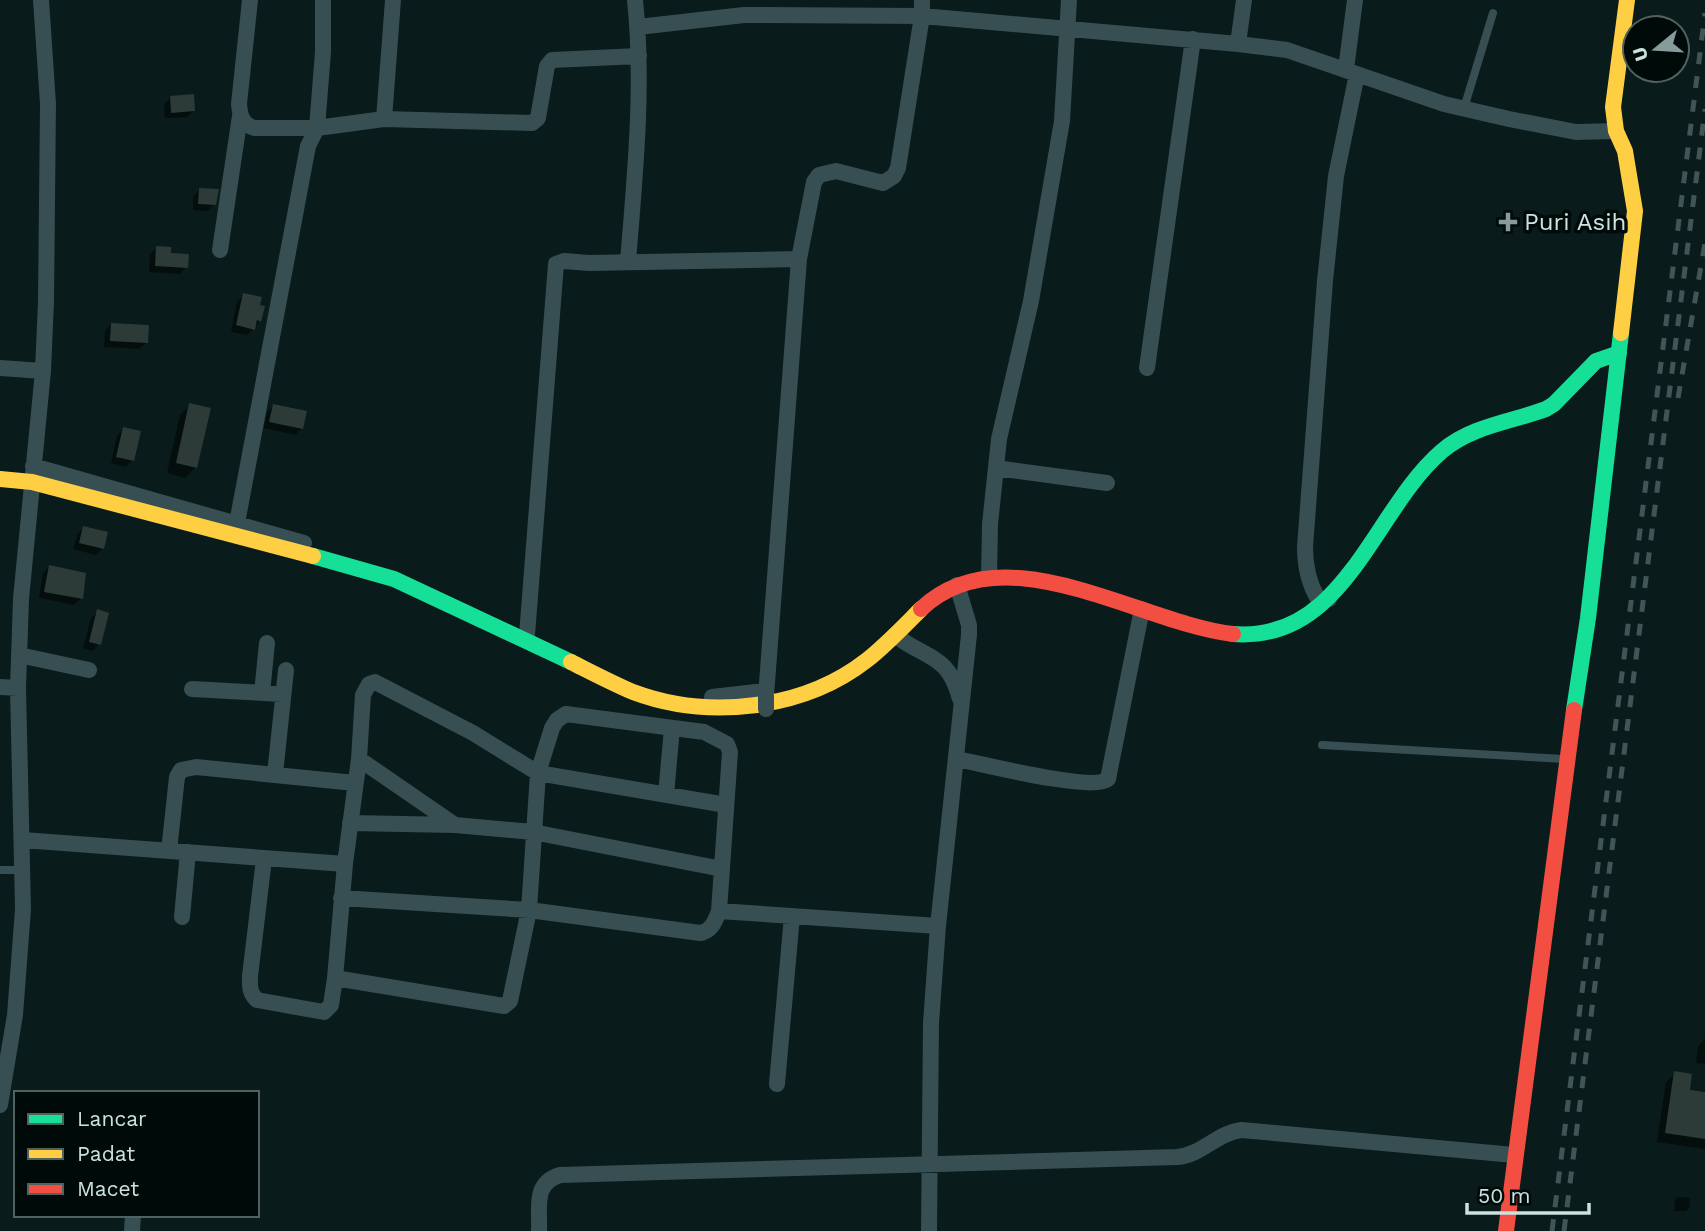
<svg xmlns="http://www.w3.org/2000/svg" width="1705" height="1231" font-family="'Work Sans',sans-serif">
<style>
.shadow{fill:#0007}
.building{fill:#2c3b37}
.lines{fill:none;stroke-linecap:round;stroke-linejoin:round}
.lane{stroke:#374e52;stroke-width:8}
.street{stroke:#374e52;stroke-width:16}
.fast{stroke:#16e098;stroke-width:16}
.slow{stroke:#ffcf43;stroke-width:16}
.jam{stroke:#f24e42;stroke-width:16}
.rail{stroke:#425556;stroke-width:5;stroke-dasharray:12 12;stroke-linecap:butt}
.street-bridge{stroke:#374e52;stroke-width:16}
.poi-dot{fill:#879c9a;stroke:#000b09;stroke-width:2.5}
.labels{text-anchor:middle;dominant-baseline:central;stroke-width:7;stroke-linejoin:round;paint-order:stroke}
.poi-label{font-size:24px;fill:#cbe2df;stroke:#000b09;text-anchor:start}
</style>
<rect width="100%" height="100%" fill="#091b1a"/>
<path class="shadow" d="M170,98L194,111L187,117L165,118L164,104Z
M199,190L214,204L208,211L193,210V197Z
M156,248L169,255L186,267L180,274L149,272L150,254Z
M244,295L258,306L260,321L247,335L231,332L237,302Z
M111,324L146,343L139,349L104,347L105,331Z
M190,405L196,467L185,478L167,473L180,415Z
M273,406L302,428L295,435L264,428L267,412Z
M123,429L133,460L126,467L111,463L117,436Z
M83,528L103,548L96,555L73,549L77,535Z
M49,567L81,598L74,605L39,598L43,573Z
M98,611L99,644L93,651L83,648L91,618Z
M1705,1039V1064L1696,1063L1698,1046Z
M1675,1073L1688,1091L1705,1094V1149L1657,1142L1666,1082Z
M1677,1197L1690,1198L1689,1208L1686,1211H1674L1675,1200Z"/>
<path class="building" d="M194,94L195,111L171,113L170,96Z
M199,188L219,189L216,205L198,204Z
M156,246L171,247V253L189,254L188,268L155,266Z
M243,293L262,297L260,305L265,306L261,322L257,320L255,330L236,325Z
M111,323L149,325L148,343L110,341Z
M189,403L211,408L197,468L176,463Z
M273,404L307,411L303,429L269,422Z
M123,427L141,431L134,461L116,457Z
M83,526L108,532L104,549L79,543Z
M49,565L86,573L83,599L44,592Z
M97,609L109,613L101,645L89,642Z
M1674,1071L1692,1074L1690,1090L1705,1092V1139L1665,1133Z"/>
<g class="lines">
<path class="lane" d="M1464,108L1493,13
M1322,745L1564,759
M0,870H24"/>
<path class="street" d="M250,0L239,104C240,116 242,124 254,128H317L323,52V0
M638,27L744,15L922,16L1238,44L1287,50L1444,104L1509,119L1576,132L1616,131
M1238,44L1244,0
M1346,69L1355,0
M384,119L393,0
M220,250L240,116
M628,261C635,175 644,86 635,0
M0,368L43,371
M1147,368L1193,39
M33,466L304,543
M996,468L1107,483
M237,523L308,146L317,128L384,119L532,123L538,118L547,66L552,60L639,56
M989,578L990,524L999,439L1031,301L1062,121L1069,0
M1329,599H1318C1308,582 1305,566 1305,547L1325,281L1336,176L1357,74
M527,635L556,264L564,261L589,263L799,259
M896,636C928,660 948,654 960,699
M19,655L89,670
M0,687L18,688
M192,689L283,694
M262,693L267,643
M766,696L799,259L814,182L819,175L836,171L883,183L894,176L898,168L922,16V0
M712,697L765,691
M566,714L704,732L727,744L730,752L719,911C715,921 712,931 700,933L529,910L538,773L552,728L557,720Z
M359,759L455,825
M957,759C982,764 1093,792 1108,779L1142,609
M275,774L286,670
M666,795L672,728
M350,823L455,825L533,832L722,869
M23,840L345,864
M169,851L177,777L181,770L196,767L355,783
M264,859L250,976C250,986 249,993 257,1000L324,1012L331,1005L335,978L345,864L359,759L363,695L369,684L375,682L473,733L538,773L726,805
M719,911L938,926
M182,917L188,852
M335,978L504,1006L510,1001L529,910L341,898
M777,1084L792,916
M0,1105L15,1015L23,909L18,688L21,599L43,371L46,301L48,104L41,0
M132,1231L133,1215
M539,1231C540,1207 533,1183 560,1175L1177,1157C1202,1155 1217,1133 1241,1130L1514,1155
M929,1231L931,1023L938,926L969,635V625L957,585"/>
<path class="fast" d="M313,556L394,579L571,662
M1233,634C1345,643 1373,510 1442,451C1471,426 1511,422 1546,409L1554,404L1596,361L1619,353
M1574,710L1588,618L1621,333"/>
<path class="slow" d="M1621,333L1635,211L1625,151L1616,131L1613,107L1627,0
M0,479L32,482L313,556
M571,662C591,672 612,683 633,692C708,720 803,710 867,660C886,645 903,627 921,609"/>
<path class="jam" d="M921,609C1004,530 1139,623 1233,634
M1506,1231L1574,710"/>
<path class="rail" d="M1678,398L1705,243
M1552,1231L1705,13
M1564,1231L1705,109"/>
<path class="street-bridge" d="M766,696V709"/>
</g>
<path class="poi-dot" d="M1504.5 211.5h7v7h7v7h-7v7h-7v-7h-7v-7h7z"/>
<g class="labels">
<g class="poi-label">
<text x="1524" y="222">Puri Asih</text>
</g>
</g>
<rect x="14" y="1091" width="245" height="126" fill="#000b09" stroke="#51615f" stroke-width="2"/>
<rect x="28" y="1114" width="35" height="10" fill="#16e098" stroke="#51615f" stroke-width="2"/>
<text x="77" y="1126" font-size="21" fill="#cbe2df">Lancar</text>
<rect x="28" y="1149" width="35" height="10" fill="#ffcf43" stroke="#51615f" stroke-width="2"/>
<text x="77" y="1161" font-size="21" fill="#cbe2df">Padat</text>
<rect x="28" y="1184" width="35" height="10" fill="#f24e42" stroke="#51615f" stroke-width="2"/>
<text x="77" y="1196" font-size="21" fill="#cbe2df">Macet</text>
<g transform="translate(1656 49) rotate(252)"><circle r="33" fill="#000b09" stroke="#51615f" stroke-width="2"/>
<path d="M0-5L12 26L0 18L-12 26Z" fill="#879c9a"/>
<text y="-10" font-size="19" font-weight="bold" text-anchor="middle" fill="#cbe2df">U</text>
</g>
<path d="M1467 1203v10h122v-10" fill="none" stroke="#cbe2df" stroke-width="3.5"/>
<text x="1478" y="1203" font-size="21" fill="#cbe2df" stroke="#000b09" stroke-width="5" paint-order="stroke">50 m</text>
</svg>
